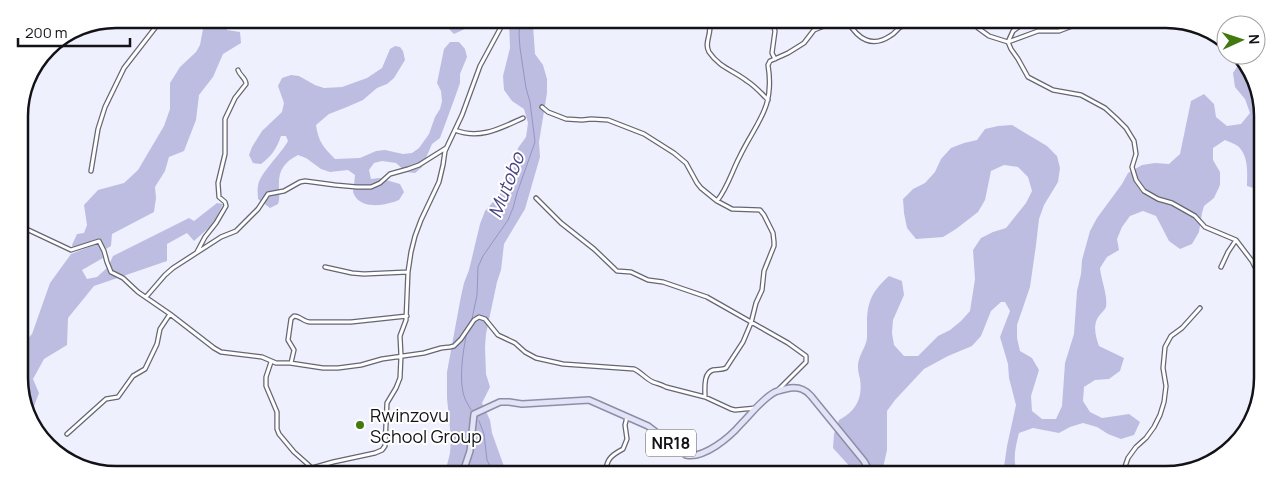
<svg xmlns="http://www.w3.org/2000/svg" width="1281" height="494" font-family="Manrope,sans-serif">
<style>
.green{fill:#bdbde2}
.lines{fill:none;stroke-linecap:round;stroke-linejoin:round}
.stream{stroke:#9594c4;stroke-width:1}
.minor-casing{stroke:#666672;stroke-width:5.5}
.primary-casing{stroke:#8d8ea5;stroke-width:8}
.minor{stroke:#fff;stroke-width:3}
.primary{stroke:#e2e3f7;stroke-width:5}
.poi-dot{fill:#417a11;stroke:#fff;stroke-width:2}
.labels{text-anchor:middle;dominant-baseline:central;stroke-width:4;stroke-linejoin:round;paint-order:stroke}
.shield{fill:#fff;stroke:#59595d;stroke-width:1}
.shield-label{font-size:16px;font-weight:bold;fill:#121217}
.poi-label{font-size:18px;fill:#121217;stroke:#fff;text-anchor:start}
.water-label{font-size:19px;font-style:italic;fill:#4a4582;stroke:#fff}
.rim{fill:none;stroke:#121217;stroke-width:2.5}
</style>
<rect width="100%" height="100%" fill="#eff0fe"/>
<path class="green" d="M200,19H226L227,30L240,32L241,43L223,54L213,77L199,95L196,120L184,151L169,157L165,171L155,187L156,198L154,212L112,234L111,246L106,249L100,238L73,248L72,245L77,234L84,233L87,225L84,205L98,190L124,183L138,170L164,126L170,109V83L180,67L196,52L200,45L203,29Z
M442,20H469L467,28L454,34L444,24Z
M509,21H534L533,25L535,54L543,65L547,79V93L539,142L540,157L525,209L504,244L501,270L497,282L486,334L485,347L486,374L490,387L482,403L490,420L492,433L506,472H447V465L450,453L451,439L447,398V372L461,296L464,283L469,270L480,224L485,211L500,194L507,183L513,170L518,148L526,137L528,123L524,109L512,101L504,90L503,76L510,48Z
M450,42H459L465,49L467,57L460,74V83L454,100L440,138L432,144L422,167L415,173L406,172L396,163L382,161L374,163L369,170L371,179L379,178L400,184L404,192L399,200C387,205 367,209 357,199C355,197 354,194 353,192L354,185L355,175L348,170L330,172L321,169L306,158L298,155C283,163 278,171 279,188C279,194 280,199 278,204L270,208L258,199C258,195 257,190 258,186C259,174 281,154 288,141L286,136H281C277,148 271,157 261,164L253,163L249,155L252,147L262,131L282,112L284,103L278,86L282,78L291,75L299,76L315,85L324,88L342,87L367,78L382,68L390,49L395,46L400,47L403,51L405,60L394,78L387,84L377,88L363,100L347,107L329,114L316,125C318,141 324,148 335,159L360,158L376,151L385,150L403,154L412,153L419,148L429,134L435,117L440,109L442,101L441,91L437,83L444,49Z
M1244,61L1261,102L1260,190L1247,186C1247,173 1249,158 1239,147C1236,144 1229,142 1225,140L1213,148V160L1220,172V185L1214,198L1204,206L1202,213L1199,232L1192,244L1180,249L1169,241L1156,216L1143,211L1130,216L1122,227L1117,239L1119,250L1107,257L1100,268C1101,280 1108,296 1106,307C1105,310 1101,313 1099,316C1092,325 1096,337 1099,346L1124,358L1120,371L1109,379L1095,380L1084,387L1083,401L1090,412L1102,418L1129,414L1140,422L1134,435L1121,439L1108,434L1097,427L1083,423L1070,427L1059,433L1033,428L1019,433C1016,445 1011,463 1019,474H1003L1007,446L1016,405L1009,378L1008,364L1000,337L1010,311L1005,302H1001L991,311L981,336L972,346L948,356L924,369L895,400L887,411V450L883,468L886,474H853L852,469L833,448L834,434L839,420C856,411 863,398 860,379C859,375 858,371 858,368C857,357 866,348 867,338C867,333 867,328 867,323C867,301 873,290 889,276L902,281L904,295L893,320L892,333L894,345L904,356H918L938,336L950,330L961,321L970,311L975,279L973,250L981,238L993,232L1006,228L1026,203L1032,191L1028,177L1018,167L1004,165L991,171L985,200L978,212L956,229L943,237L916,239L907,228L904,213L903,199L913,189L925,183L935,172L941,159L951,148L964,143L977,140L985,129L998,126L1012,125L1047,146L1057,156L1060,168L1058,182L1044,205L1039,219L1036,245L1030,287L1017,325V338L1020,351L1032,358L1039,370L1031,396L1032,411L1042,419H1056L1062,406L1065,363L1074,334L1077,291L1081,274L1082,260L1090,231L1097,218L1122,184L1128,173L1142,165L1155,163L1169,164L1180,154L1191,101L1204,94L1214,104L1216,117L1227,126L1241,124L1250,113L1245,99L1235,87L1233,73L1240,62Z
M217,203L223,204L213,224L194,241L187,233L167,244V261L94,286L68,318L67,345L44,359L33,379L39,393L30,417L21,397L20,347L32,334L50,283L71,254L99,243L103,258L82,270L87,279L97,277L108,267L113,256L189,218L194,221Z"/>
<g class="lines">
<path class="stream" d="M472,319L477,295L478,267L483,256L508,220L513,208L517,193L535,142L530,102L526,88L520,48L519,34L520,21
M467,332C463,350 458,382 465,399C467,403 469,406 471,410
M479,421L484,434L487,460L493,472"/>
<defs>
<path id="minor" d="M708,22C714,32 703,42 709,52C720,68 733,70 747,81C755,86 761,93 768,100
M772,22L775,31L772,53L775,59
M848,22C858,39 872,48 890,36C894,34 896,31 899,28C903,25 909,24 913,23
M975,23L978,28L989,36L1008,42L1038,31H1059L1080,23
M1024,23L1013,31L1008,42L1011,49L1018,59L1028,77L1053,90L1081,95L1105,108L1116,118L1126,128L1134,141L1136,154L1132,167L1136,180L1144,191L1158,199L1172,203L1195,216L1205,227L1236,240L1252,261L1259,275
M542,107L548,112L566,119L582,120L591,119L608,120L644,134L674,153L686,163L697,183L701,188L717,201L732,209L760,210L764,215L773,233L774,242V246L764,271L762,290L756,303L751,323L743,342L726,368C722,370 718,369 713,370C703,373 705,389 705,397
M455,130C480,140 501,128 523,118
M91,171L98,129L105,107L124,68L162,19
M536,198L561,223L594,249L617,271L631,272L648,280L663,282L707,297L788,343L806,356V362L778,390
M717,201C728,187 732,171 740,156C757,121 775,108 768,65L770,61L788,53L804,43L814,30L834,22
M20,226L71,250L99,241L104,251L107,262L111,272L123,278L138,292L170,314L214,348L221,352L262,357L276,363H290L323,368H338L361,365L382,359L424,353L441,348L450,347L454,346L461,339L474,320L479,317L485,319L498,335L515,343L525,352L536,358L563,364L634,369C641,372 646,379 653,382C658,384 661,384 666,387L705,397L731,409L735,410L756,408
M197,252L205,237L216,223L226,206L225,202L219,197L218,183L225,154V119L235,98L246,84C246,78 240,76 238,70
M325,267L352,273L364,274L408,272
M1221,267L1228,252L1236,240
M146,297L165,275L173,268L221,237L236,231L258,209L268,194L284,191L300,182L305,181L335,185L357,187H371L380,183L390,174L408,169L419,165L446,148
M271,362L266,377V386L277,412V429L279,434L294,452L312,468L314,471
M291,363L294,350L288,340L291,319L294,316C300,316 304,322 310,322H351L407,316
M67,434L106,399L118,397L133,376L145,369L157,344L160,329L170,314
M312,468L333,462L375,453L382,450L385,446L387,403L396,388L400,378L401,356L400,336L406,320L408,272L411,252L415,236L421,220L439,182L443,165L445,151L462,115L480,66L500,29
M606,472C606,459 612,455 623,449L627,439L625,425L627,417
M1122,475L1128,458L1136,447L1146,438L1154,427L1160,415L1164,402L1166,386L1163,368L1165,347L1171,336L1182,328L1200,308"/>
<path id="primary" d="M463,472L470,451L474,414L500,402H509L522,404L589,400L648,426L686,455C704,459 730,437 741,424C752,413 762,399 775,392C780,390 785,389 790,388C799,387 805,389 811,396L864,461L871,474"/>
</defs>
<use href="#minor" class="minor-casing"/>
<use href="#primary" class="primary-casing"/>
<use href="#minor" class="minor"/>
<use href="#primary" class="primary"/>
</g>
<circle class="poi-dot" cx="360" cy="425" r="5"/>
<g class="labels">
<rect class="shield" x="646" y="429.5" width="50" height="27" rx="4"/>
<g class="shield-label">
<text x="671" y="443">NR18</text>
</g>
<g class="poi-label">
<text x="370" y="415">Rwinzovu<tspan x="370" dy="21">School Group</tspan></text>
</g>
<g class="water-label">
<text transform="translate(506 185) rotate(-69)">Mutobo</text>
</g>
</g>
<path d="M0 0H1281V494H0ZM116 28H1166A88 88 0 0 1 1254 116V378A88 88 0 0 1 1166 466H116A88 88 0 0 1 28 378V116A88 88 0 0 1 116 28Z" fill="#fff" fill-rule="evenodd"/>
<path class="rim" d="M116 28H1166A88 88 0 0 1 1254 116V378A88 88 0 0 1 1166 466H116A88 88 0 0 1 28 378V116A88 88 0 0 1 116 28Z"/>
<g transform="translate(1241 40) rotate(87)"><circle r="24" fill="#ffffff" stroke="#a0a0a2"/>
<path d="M0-4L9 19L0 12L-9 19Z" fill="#417a11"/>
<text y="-8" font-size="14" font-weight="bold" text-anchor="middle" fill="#121217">N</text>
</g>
<path d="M18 38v8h112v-8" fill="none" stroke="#121217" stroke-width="2.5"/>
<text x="25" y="38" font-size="15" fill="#121217" stroke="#ffffff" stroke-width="4" paint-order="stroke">200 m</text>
</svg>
